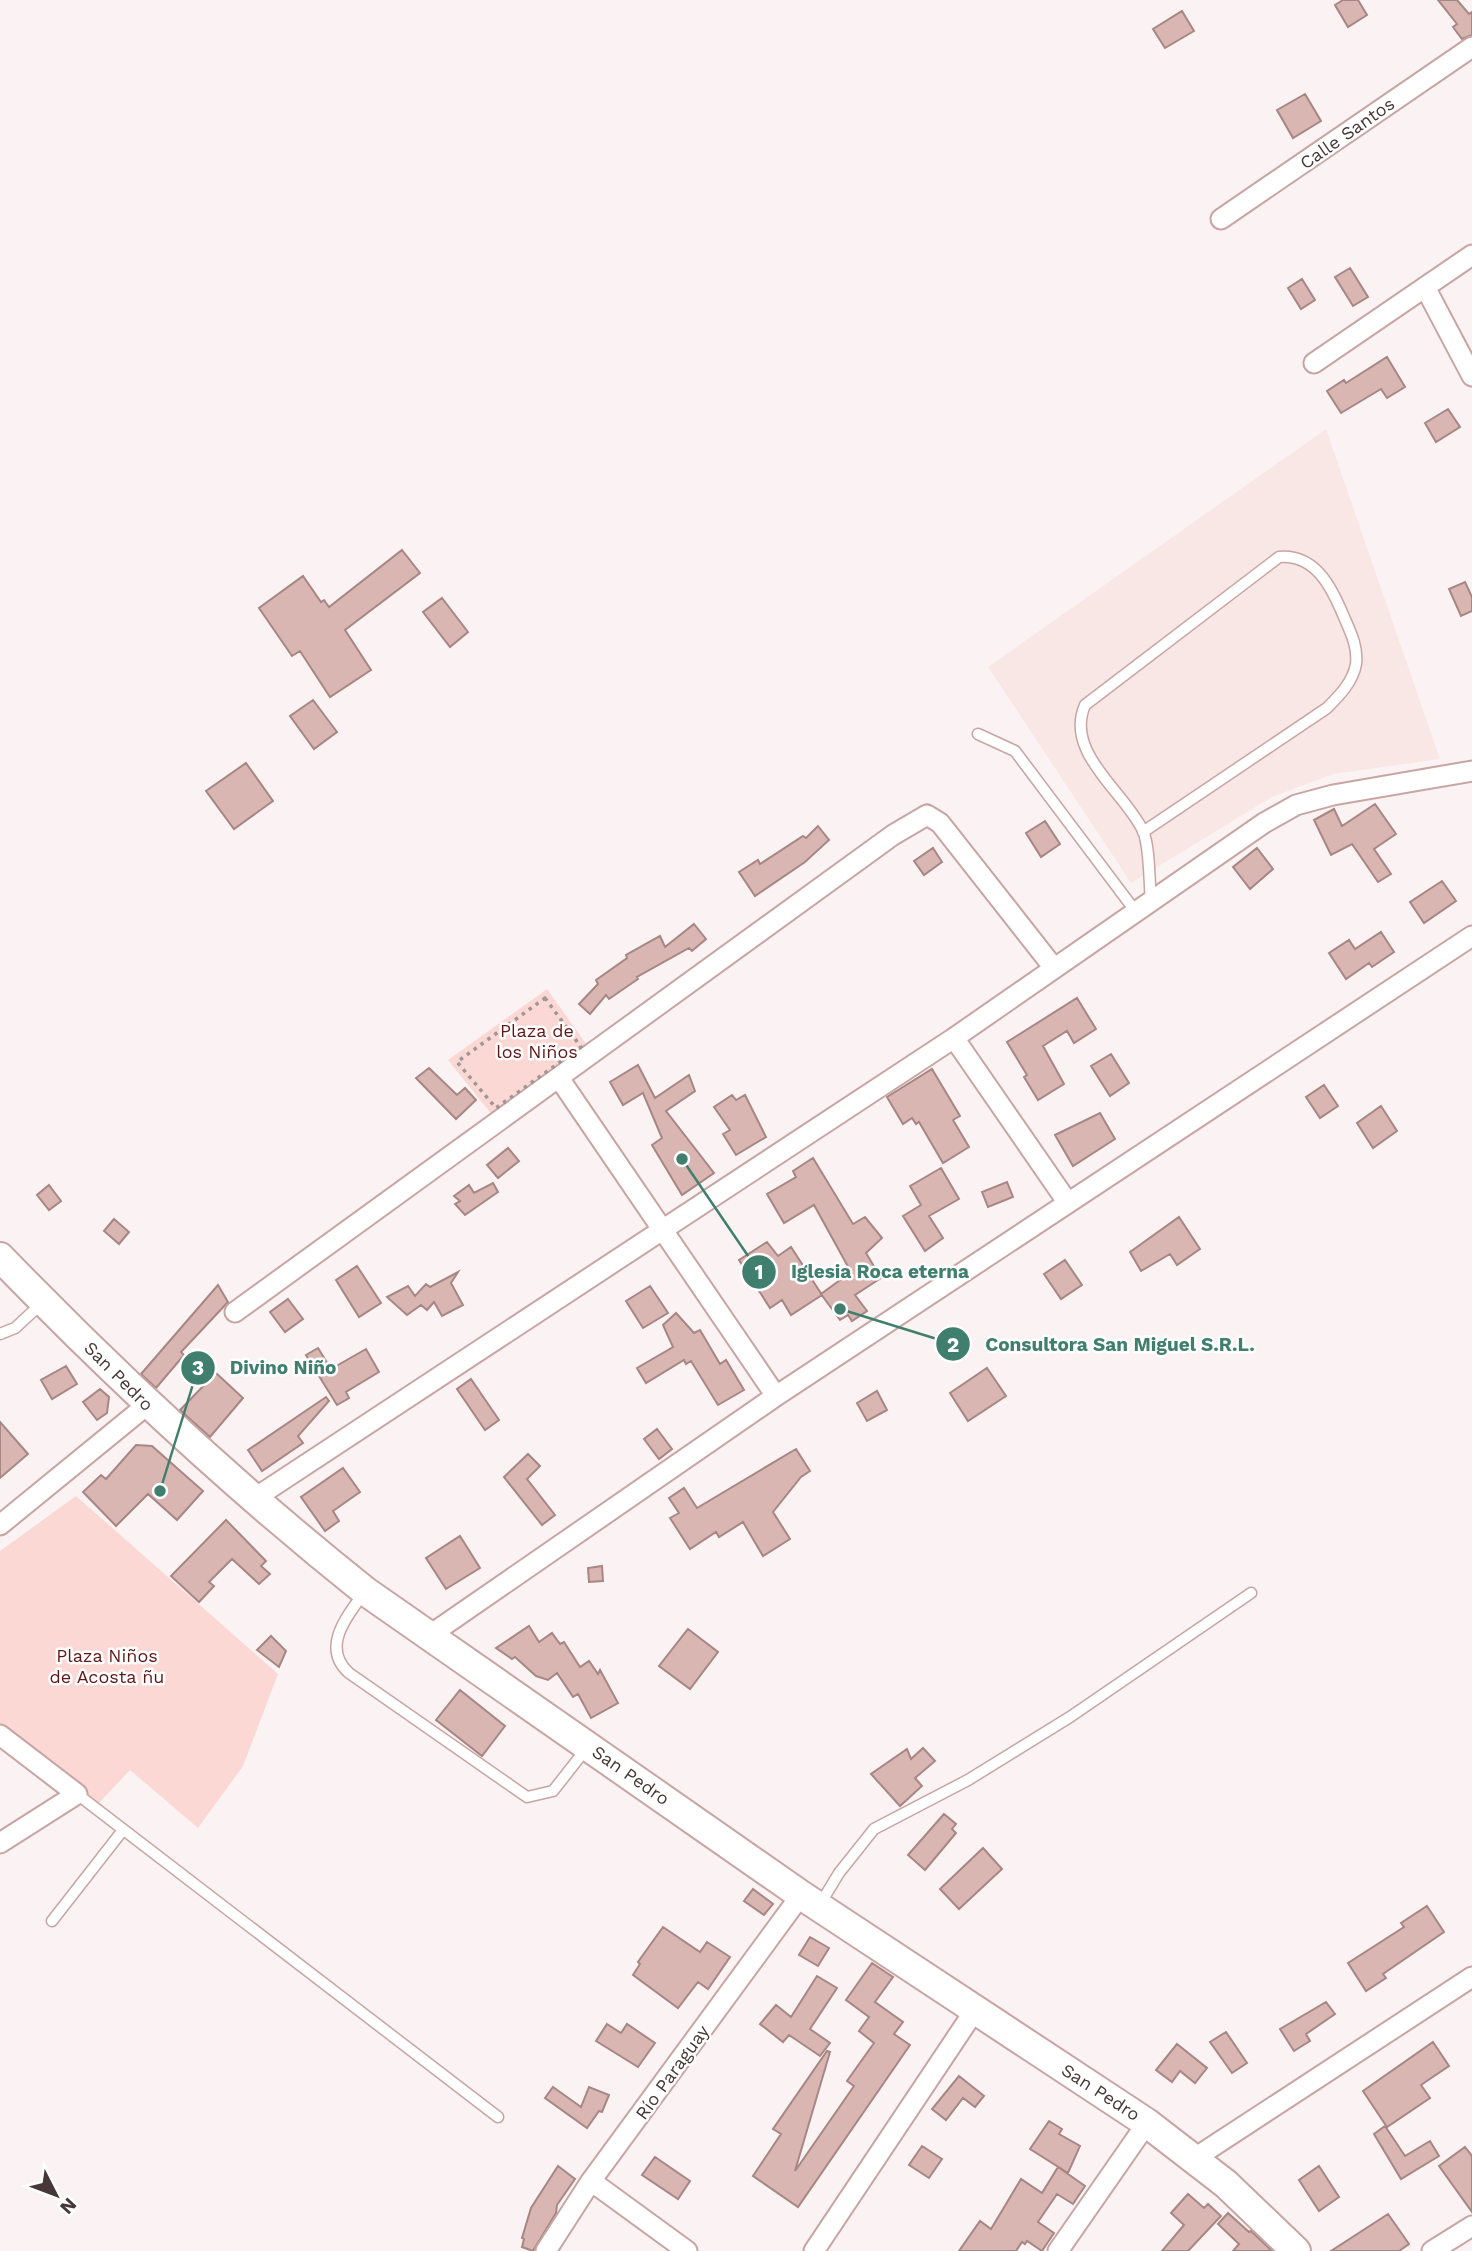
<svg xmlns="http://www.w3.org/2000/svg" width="1472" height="2251" font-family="'Work Sans',sans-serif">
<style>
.built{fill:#f9e7e5}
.green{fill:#fbd8d4}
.building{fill:#d9b6b2;stroke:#a78683;stroke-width:2}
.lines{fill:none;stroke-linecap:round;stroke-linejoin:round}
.lane-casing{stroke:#c8a5a2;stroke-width:13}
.street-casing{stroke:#c8a5a2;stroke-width:23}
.secondary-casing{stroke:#c8a5a2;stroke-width:32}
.path{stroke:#a19696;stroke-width:3.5;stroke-dasharray:3.5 5;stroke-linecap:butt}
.lane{stroke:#fff;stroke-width:10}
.street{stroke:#fff;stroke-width:19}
.secondary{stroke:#fff;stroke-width:28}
.labels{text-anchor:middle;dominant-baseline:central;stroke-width:5;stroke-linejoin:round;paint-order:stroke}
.street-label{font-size:18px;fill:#463837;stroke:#fff}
.park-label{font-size:18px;fill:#601817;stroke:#fff}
.leader{fill:none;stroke:#407f6e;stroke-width:2.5}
.callout-dot{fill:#407f6e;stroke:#fff;stroke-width:2.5}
.mark-label{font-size:21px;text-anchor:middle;font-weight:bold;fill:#fff}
.callout-label{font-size:19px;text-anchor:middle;font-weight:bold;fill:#407f6e;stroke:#fff;stroke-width:5;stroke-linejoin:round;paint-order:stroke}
</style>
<rect width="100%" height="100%" fill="#fbf3f3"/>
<path class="built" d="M1326,429L1440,759L1333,774L1272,797L1131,883L988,667Z"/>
<path class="green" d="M547,989L589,1048L493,1116L448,1060Z
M76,1496L278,1674L243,1766L198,1828L130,1770L97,1805L0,1725V1551Z"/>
<path class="building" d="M1343,0H1358L1367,15L1348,27L1335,5Z
M1438,0H1457L1469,14L1472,12V35L1462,39L1453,27L1457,24Z
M1182,11L1194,31L1165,48L1153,29Z
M1305,94L1321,121L1293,138L1277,110Z
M1350,268L1368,297L1353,306L1335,277Z
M1302,279L1315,300L1301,309L1288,288Z
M1387,357L1405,387L1387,398L1381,389L1341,413L1327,391L1344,380L1346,383Z
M1448,409L1460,427L1436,442L1425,423Z
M402,550L420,573L345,630L371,670L330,697L300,651L292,656L259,608L303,576L321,602L324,600L329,607Z
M1465,582L1472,597V611L1461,616L1449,589Z
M442,598L468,632L450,647L423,612Z
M313,700L337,732L314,749L290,716Z
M246,763L273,801L234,829L206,791Z
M1375,804L1396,834L1374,849L1391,874L1378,882L1352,844L1331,855L1314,820L1334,809L1342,826Z
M1045,821L1060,844L1041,857L1026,833Z
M818,826L829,840L805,862L755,896L739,872L758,860L760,864L803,836L806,838Z
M933,848L942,862L924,875L914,861Z
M1257,848L1273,869L1250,889L1233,867Z
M1442,881L1456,901L1424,923L1410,902Z
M694,924L706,939L692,951L689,948L637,977L638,979L609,999L606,995L590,1014L579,1004L598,984L596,980L627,958L626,955L660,936L665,947Z
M1381,932L1394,952L1372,967L1369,963L1346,979L1329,953L1349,940L1355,949Z
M1077,998L1096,1029L1074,1043L1067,1031L1043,1046L1064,1084L1038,1100L1024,1077L1027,1075L1007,1042Z
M1111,1054L1129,1083L1110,1096L1091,1066Z
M638,1065L655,1098L689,1075L695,1091L666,1111L714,1173L682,1195L652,1145L662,1138L643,1093L623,1105L610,1082Z
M429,1068L457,1095L465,1088L476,1100L456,1119L416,1078Z
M932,1069L960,1116L953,1120L969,1147L943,1163L919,1122L916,1124L912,1118L903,1124L887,1097Z
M1324,1085L1338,1106L1320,1118L1306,1097Z
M732,1095L736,1100L745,1095L766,1137L736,1155L723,1134L730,1130L714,1107Z
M1381,1106L1397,1131L1373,1148L1357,1123Z
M1100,1113L1115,1139L1073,1166L1055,1135Z
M508,1148L519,1161L498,1178L487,1165Z
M813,1158L853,1224L865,1217L882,1238L866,1253L881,1278L855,1295L867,1311L852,1321L848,1315L840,1320L821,1294L851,1272L814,1205L784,1223L767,1194L796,1177L793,1171Z
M941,1168L959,1199L929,1216L943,1238L925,1251L903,1216L921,1205L910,1186Z
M1007,1182L1013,1197L988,1207L982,1192Z
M493,1183L498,1192L465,1215L455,1204L460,1201L454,1196L469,1185L474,1193Z
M49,1185L61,1201L49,1210L37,1195Z
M1179,1217L1200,1249L1177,1265L1170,1254L1141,1271L1130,1252Z
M114,1219L129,1232L119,1244L104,1231Z
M767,1242L778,1256L791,1247L822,1295L791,1315L782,1300L770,1308L739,1260Z
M1065,1260L1082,1285L1061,1299L1044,1274Z
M357,1266L381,1303L359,1317L336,1280Z
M458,1272L451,1283L463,1305L442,1316L434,1302L427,1310L421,1305L407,1315L387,1297L408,1286L415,1296L426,1284L430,1287Z
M218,1285L228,1302L181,1352L184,1355L156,1388L141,1374Z
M650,1286L668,1313L643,1328L626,1301Z
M288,1299L303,1319L285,1332L270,1312Z
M676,1313L694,1333L700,1330L720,1364L726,1360L744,1390L718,1405L691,1361L686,1364L684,1360L646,1383L637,1368L673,1347L663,1325Z
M318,1348L331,1369L366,1349L379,1372L346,1392L349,1398L337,1405L306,1355Z
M66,1366L77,1384L52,1399L41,1380Z
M987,1368L1006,1396L968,1421L950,1393Z
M216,1373L243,1398L210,1437L180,1410Z
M471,1379L499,1420L485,1430L457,1389Z
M100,1389L109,1397L107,1413L97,1420L83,1402Z
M877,1391L887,1410L867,1421L857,1403Z
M326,1397L329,1401L298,1436L303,1443L262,1471L248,1450Z
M0,1422L28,1454L0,1478Z
M657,1429L672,1449L659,1459L644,1439Z
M136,1445L152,1446L203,1491L177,1520L148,1494L116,1526L83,1492L101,1475L106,1479Z
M796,1449L810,1471L801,1477L773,1512L790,1539L763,1556L743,1522L719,1537L716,1532L690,1549L670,1518L679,1513L669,1498L684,1488L697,1508Z
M528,1454L540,1466L527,1479L555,1515L542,1525L504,1477Z
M343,1468L360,1492L333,1511L339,1521L325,1531L301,1497Z
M226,1520L266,1561L261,1566L270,1574L259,1584L232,1559L209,1582L214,1586L199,1602L171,1576Z
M460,1536L480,1568L446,1589L426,1558Z
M602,1566L603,1581L589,1582L588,1568Z
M529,1626L539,1642L552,1633L560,1644L564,1642L580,1667L589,1661L598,1674L600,1670L618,1703L591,1718L578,1694L573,1697L557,1673L548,1680L536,1676L515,1657L512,1659L496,1648Z
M688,1629L718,1652L690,1689L659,1666Z
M271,1636L286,1651L279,1667L257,1650Z
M460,1690L505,1726L482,1756L436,1720Z
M923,1748L935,1761L915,1778L922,1786L900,1806L871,1774L907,1749L911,1759Z
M944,1814L956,1824L952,1829L956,1833L925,1870L908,1855Z
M983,1848L1002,1869L959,1909L940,1889Z
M753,1889L773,1904L764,1915L744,1901Z
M1427,1906L1444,1932L1383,1974L1386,1978L1366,1991L1348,1963L1404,1927L1401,1923Z
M663,1927L700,1952L707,1942L730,1957L708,1989L698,1982L678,2008L633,1975L640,1964L638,1962Z
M810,1937L829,1948L818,1966L799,1955Z
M872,1963L893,1977L875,2002L903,2022L894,2034L910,2045L798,2207L753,2176L781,2134L773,2129L827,2051L830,2052L795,2171L854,2086L847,2081L874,2043L859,2031L869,2017L846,2000Z
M817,1976L837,1988L810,2029L830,2043L820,2056L789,2035L783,2042L760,2024L776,2005L791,2017Z
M1326,2002L1335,2014L1306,2034L1310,2041L1294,2051L1280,2029Z
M607,2024L621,2033L627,2024L655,2043L638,2067L596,2041Z
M1226,2032L1247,2063L1232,2073L1210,2042Z
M1433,2042L1449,2066L1421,2085L1430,2098L1387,2127L1363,2091Z
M1177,2044L1207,2068L1195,2083L1180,2071L1172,2082L1156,2070Z
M959,2076L984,2096L975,2107L963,2098L946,2120L932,2109Z
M553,2087L581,2107L589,2087L609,2095L602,2112L599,2111L587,2128L545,2098Z
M1049,2121L1062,2129L1059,2134L1080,2146L1068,2173L1030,2149Z
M1385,2126L1405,2156L1430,2141L1439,2156L1401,2179L1374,2134Z
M922,2146L942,2159L929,2178L909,2165Z
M1465,2147L1472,2156V2212L1439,2166Z
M655,2157L690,2181L678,2199L642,2175Z
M558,2166L575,2179L557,2205L556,2213L533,2251L522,2247L524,2239L522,2238L531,2208Z
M1319,2166L1339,2197L1319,2211L1299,2180Z
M1058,2167L1085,2186L1073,2204L1057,2194L1038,2222L1054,2233L1042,2251L1027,2241L1025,2244L1022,2242L1016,2251H959L980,2221L991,2229L1021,2179L1042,2193Z
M1188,2194L1204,2208L1208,2204L1221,2216L1188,2251H1162L1184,2225L1171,2213Z
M1228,2213L1249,2232L1251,2231L1272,2251H1233L1239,2244L1218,2224Z
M1388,2214L1409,2244L1399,2251H1331Z"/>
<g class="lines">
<defs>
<path id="lane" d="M978,734L1015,751L1136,912
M1143,832L1327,708C1339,696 1353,682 1356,664C1358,647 1351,633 1344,617C1332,588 1316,554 1279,557L1085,705C1064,753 1125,792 1143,831C1150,847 1149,882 1151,901
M0,1334L15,1328L41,1304
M364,1593C346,1617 321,1648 349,1673L527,1797L553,1791L586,1749
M77,1794L498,2117
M819,1906L839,1873L874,1829L968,1780L1070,1717L1251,1593
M52,1921L123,1830"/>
<path id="street" d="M1221,219L1472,47
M1425,287L1472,376
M1314,363L1472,255
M954,1038L1068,1203
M559,1078L776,1396
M235,1312L893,835L927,815L940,823L1054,968
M255,1498L954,1038L1264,823L1296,805L1333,795L1472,771
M0,1525L147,1405
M430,1635L776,1396L1472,936
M0,1735L77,1794L0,1843
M1195,2158L1472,1977
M591,2181L687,2251
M546,2251L591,2181L801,1895
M814,2251L975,2010
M1058,2251L1147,2123
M1432,2251L1472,2226"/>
<path id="secondary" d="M0,1257C115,1376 236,1488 365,1591L801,1895L1147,2123L1226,2184L1296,2251"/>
</defs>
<use href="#lane" class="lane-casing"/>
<use href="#street" class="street-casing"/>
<use href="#secondary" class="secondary-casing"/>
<path class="path" d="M545,998L581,1047L496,1108L457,1062Z"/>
<use href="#lane" class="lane"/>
<use href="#street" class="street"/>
<use href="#secondary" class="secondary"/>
</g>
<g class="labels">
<g class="street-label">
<text transform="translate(1347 133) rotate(-35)">Calle Santos</text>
<text transform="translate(119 1376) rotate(45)">San Pedro</text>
<text transform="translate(631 1775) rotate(35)">San Pedro</text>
<text transform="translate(672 2072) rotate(-54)">Río Paraguay</text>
<text transform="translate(1101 2092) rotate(33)">San Pedro</text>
</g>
<g class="park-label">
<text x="537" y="1030">Plaza de<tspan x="537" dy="21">los Niños</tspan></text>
<text x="107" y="1655">Plaza Niños<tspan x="107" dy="21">de Acosta ñu</tspan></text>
</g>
</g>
<path class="leader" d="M682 1159L759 1272M840 1309L953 1344M160 1491L198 1368"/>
<g class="callout-dot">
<circle cx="682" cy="1159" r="7"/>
<circle cx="840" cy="1309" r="7"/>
<circle cx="160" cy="1491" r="7"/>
<circle cx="759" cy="1272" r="18"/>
<circle cx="953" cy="1344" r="18"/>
<circle cx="198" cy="1368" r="18"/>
</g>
<g class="mark-label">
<text x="759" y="1279">1</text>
<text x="953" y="1352">2</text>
<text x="198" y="1375">3</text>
</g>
<g class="callout-label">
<text x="880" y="1278">Iglesia Roca eterna</text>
<text x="1120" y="1351">Consultora San Miguel S.R.L.</text>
<text x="283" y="1374">Divino Niño</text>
</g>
<g transform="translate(56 2195) rotate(132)" stroke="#ffffff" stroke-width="5" paint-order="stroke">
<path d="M0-5L12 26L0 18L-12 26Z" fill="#463837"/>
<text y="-10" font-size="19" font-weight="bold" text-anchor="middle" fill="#463837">N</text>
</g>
</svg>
